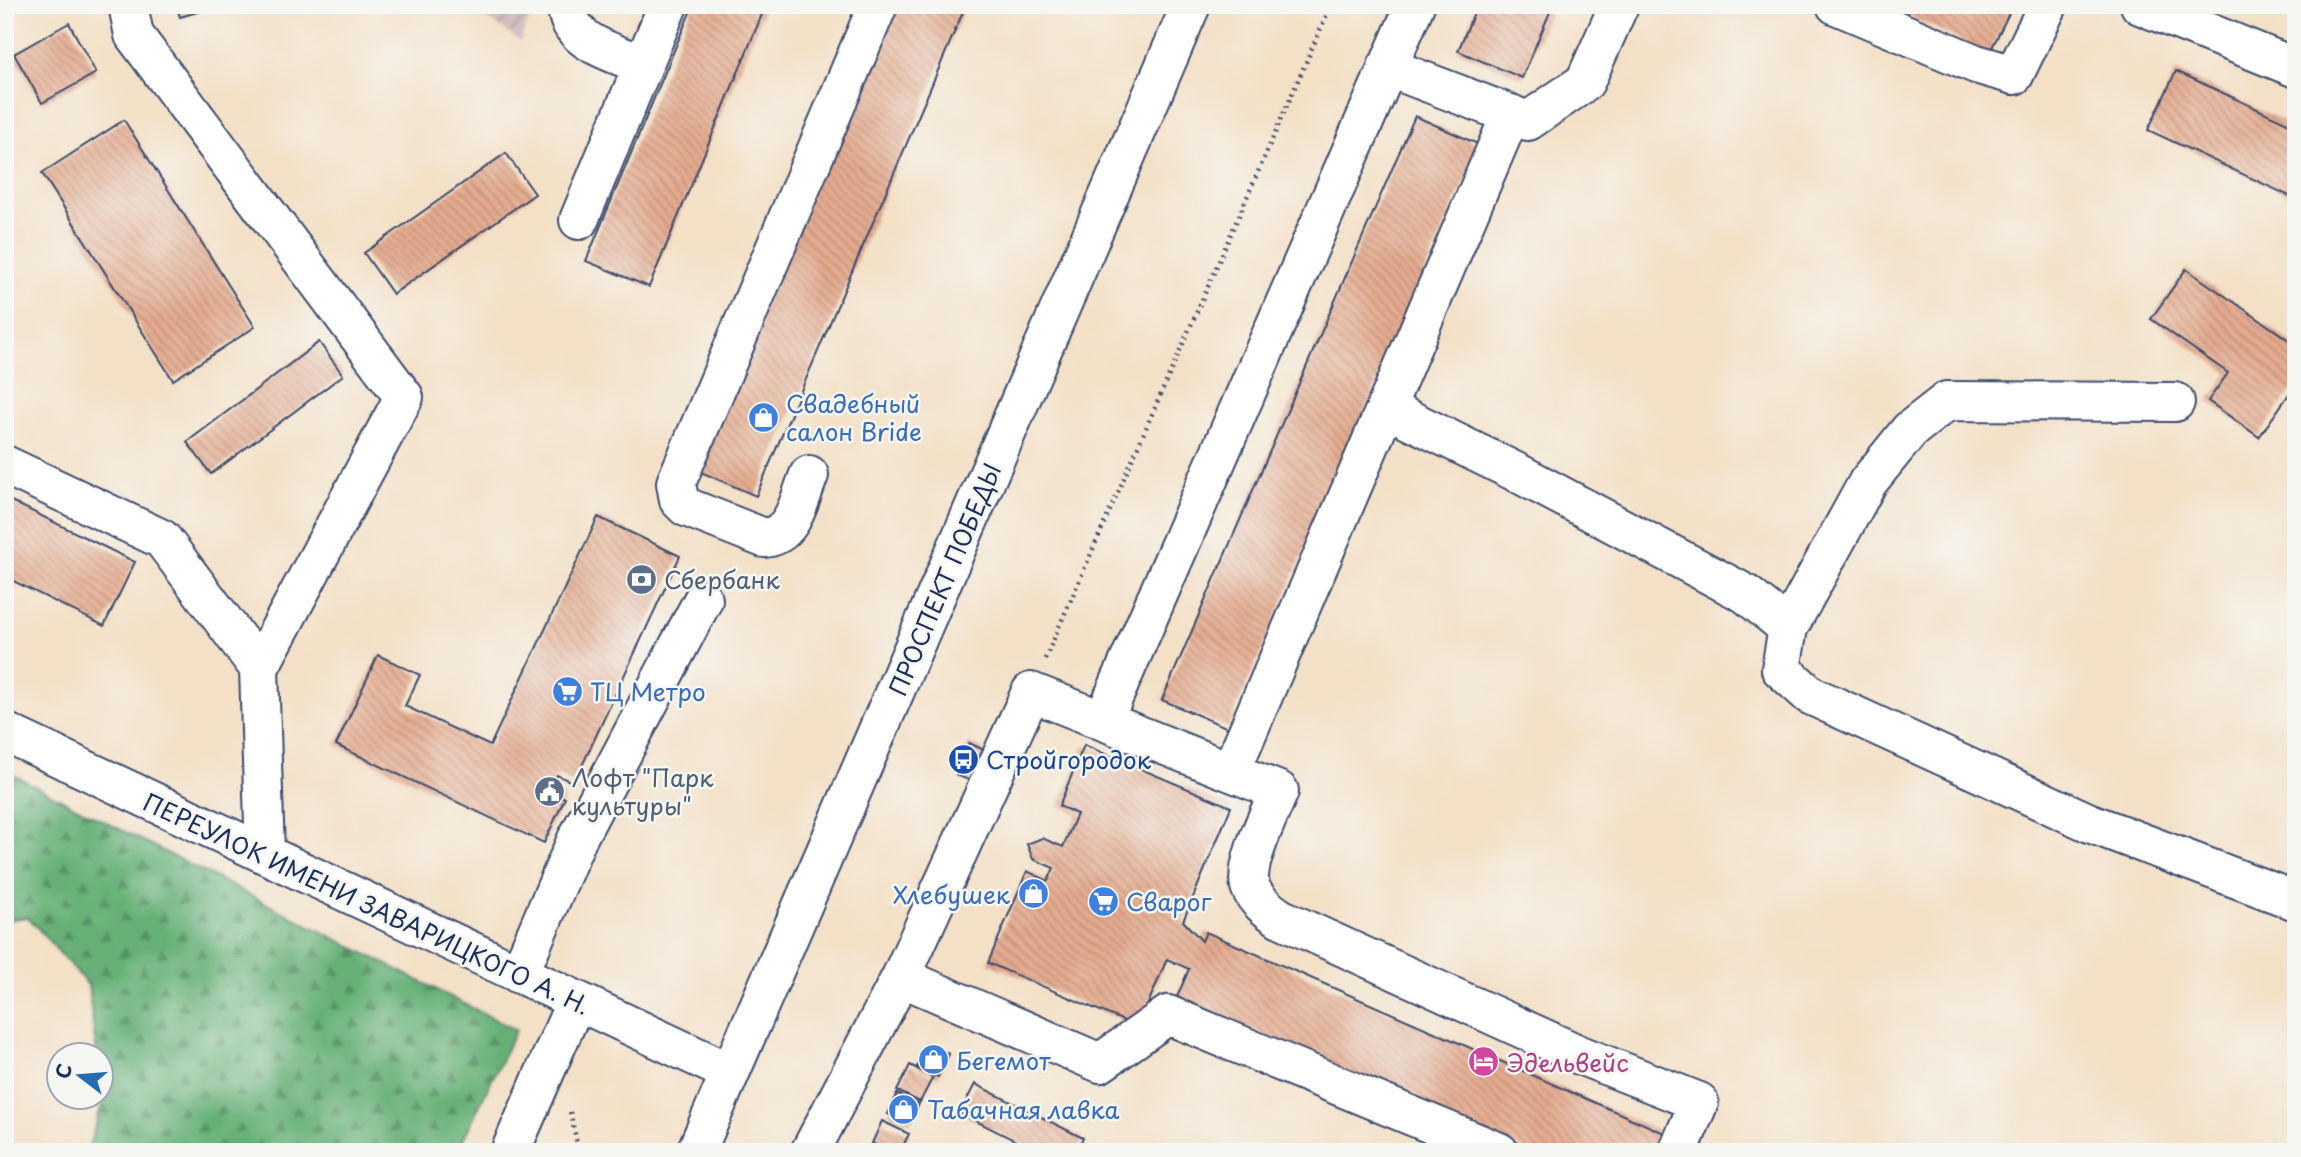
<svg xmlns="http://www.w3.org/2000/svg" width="2301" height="1157" font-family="'Playpen Sans',sans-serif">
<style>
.industrial{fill:url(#industrial-furrows)}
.forest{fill:url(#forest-firs);stroke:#40706a;stroke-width:2}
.building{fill:url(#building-back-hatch)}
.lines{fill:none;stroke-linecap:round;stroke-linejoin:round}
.minor-casing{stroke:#3b4a6e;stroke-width:42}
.major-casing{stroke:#3b4a6e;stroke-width:42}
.path{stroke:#3b4a6e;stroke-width:4.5;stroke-dasharray:2 5;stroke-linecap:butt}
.minor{stroke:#fff;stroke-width:38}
.major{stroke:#fff;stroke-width:38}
.labels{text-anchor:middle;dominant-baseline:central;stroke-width:5;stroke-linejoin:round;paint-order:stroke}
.shop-label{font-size:24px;fill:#366cbe;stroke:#f6f6f2;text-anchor:start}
.service-label{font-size:24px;fill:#4e5e75;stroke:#f6f6f2;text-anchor:start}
.street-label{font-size:24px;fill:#1b2f5e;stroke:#f6f6f2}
.transit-label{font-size:24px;fill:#164399;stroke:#f6f6f2;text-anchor:start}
.hotel-label{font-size:24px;fill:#b23c85;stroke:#f6f6f2;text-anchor:start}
</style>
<defs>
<pattern id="industrial-furrows" width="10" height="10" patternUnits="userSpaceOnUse" patternTransform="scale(1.75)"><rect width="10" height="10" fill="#d2bfbf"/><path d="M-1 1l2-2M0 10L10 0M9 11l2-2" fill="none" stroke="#b4a4a7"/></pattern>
<pattern id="forest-firs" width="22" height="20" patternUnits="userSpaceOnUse" patternTransform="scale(1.75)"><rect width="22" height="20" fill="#66b077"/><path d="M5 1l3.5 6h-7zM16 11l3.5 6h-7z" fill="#539065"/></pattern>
<pattern id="building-back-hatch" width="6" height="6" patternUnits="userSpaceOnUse" patternTransform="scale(1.75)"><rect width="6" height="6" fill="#e5ac8f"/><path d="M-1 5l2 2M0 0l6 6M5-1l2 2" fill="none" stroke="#b98c78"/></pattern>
</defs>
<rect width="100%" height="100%" fill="#f6f6f2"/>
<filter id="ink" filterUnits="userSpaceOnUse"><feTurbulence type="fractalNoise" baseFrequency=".0143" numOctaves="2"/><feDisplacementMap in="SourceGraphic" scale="14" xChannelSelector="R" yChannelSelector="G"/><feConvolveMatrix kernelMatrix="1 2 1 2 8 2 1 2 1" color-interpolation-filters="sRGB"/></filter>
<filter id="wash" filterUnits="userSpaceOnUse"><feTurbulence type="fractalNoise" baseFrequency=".00686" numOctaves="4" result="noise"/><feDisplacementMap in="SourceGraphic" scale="28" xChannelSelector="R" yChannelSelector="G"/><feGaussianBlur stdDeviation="1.57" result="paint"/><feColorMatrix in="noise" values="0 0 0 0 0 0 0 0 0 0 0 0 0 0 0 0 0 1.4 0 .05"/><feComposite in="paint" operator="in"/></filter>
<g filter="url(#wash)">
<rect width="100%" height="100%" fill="#f3e0c6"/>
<path class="industrial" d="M468,5H535L520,41Z"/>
<path class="forest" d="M5,771L516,1030L457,1152H87L103,1101L102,1056L97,1055L88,985L28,917L5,920Z"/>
<g id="blocks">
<path class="building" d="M176,5H218V6L180,17Z
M693,5H766L649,287L586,261Z
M892,5H966L756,496L694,469Z
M1477,5H1553L1522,78L1458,51Z
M1887,5H2013L1989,54Z
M69,23L96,73L42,103L14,54Z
M2176,71L2296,127V199L2148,130Z
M1415,116L1480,145L1228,728L1162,700Z
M124,120L255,327L173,380L42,173Z
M506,153L535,194L393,294L364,253Z
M2186,269L2296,345V384L2259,437L2208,401L2228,373L2151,319Z
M319,342L343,375L211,474L187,442Z
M5,498L135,562L104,626L5,577Z
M598,517L680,556L574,783L557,775L549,791L565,798L544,843L336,745L378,655L420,675L405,706L490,746Z
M969,743L984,750L971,781L956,775Z
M1084,745L1231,807L1183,921L1202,941L1206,932L1671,1136L1664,1152H1529L1177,997L1189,969L1167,959L1138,1027L988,963L1027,871L1048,881L1054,868L1033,859L1027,844L1042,838L1063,847L1077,814L1059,806Z
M929,1044L949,1054L938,1077L917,1067Z
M910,1065L933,1077L920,1102L897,1091Z
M975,1084L1083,1138L1076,1152H1038L960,1113Z
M897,1094L919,1104L910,1123L888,1114Z
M882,1121L909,1134L900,1152H890L872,1143Z"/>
</g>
</g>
<g filter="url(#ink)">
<use href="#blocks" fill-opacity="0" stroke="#3b4a6e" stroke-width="2"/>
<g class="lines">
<defs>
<path id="minor" d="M128,5L134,35L404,397L259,668L265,854
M567,5C567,43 614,52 643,65
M1836,5L1976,64L2014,75L2048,5
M2140,5L2296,68
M1387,67L1528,121L1585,82L1619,5
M579,220L668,5
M1386,408L1520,474L1746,594L1788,628L1781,669L1810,695L2090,823L2296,901
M5,465L162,539L259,668
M809,475C799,499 794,536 764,538L686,507L679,500L676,483L878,5
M1788,628L1868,482L1910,430L1947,401L2175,402
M1104,719L1415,5
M5,732L729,1072
M1231,771L1511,114
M519,974L577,839L703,600
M901,977L1100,1063L1168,1015L1499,1152
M510,1152L576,1001
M810,1152L901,977L1031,692L1279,791C1270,813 1244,863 1250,886C1255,900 1268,910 1280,918L1580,1055L1699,1102L1678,1152"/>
<path id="major" d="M696,1152L1191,5"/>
</defs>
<use href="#minor" class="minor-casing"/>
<use href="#major" class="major-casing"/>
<path class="path" d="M1045,659L1331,5
M570,1112L579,1152"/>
<use href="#minor" class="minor"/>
<use href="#major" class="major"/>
</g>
</g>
<defs>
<symbol id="shop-disc" viewBox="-11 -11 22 22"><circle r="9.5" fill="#3f7fe0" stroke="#f6f6f2"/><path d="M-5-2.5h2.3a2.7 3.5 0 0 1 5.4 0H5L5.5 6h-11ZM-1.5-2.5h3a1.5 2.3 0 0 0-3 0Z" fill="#fff"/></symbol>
<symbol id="bank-disc" viewBox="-11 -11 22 22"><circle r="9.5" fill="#5c6f8a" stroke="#f6f6f2"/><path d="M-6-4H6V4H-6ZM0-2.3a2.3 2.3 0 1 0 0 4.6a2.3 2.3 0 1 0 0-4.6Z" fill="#fff"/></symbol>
<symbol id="supermarket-disc" viewBox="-11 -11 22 22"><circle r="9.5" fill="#3f7fe0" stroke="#f6f6f2"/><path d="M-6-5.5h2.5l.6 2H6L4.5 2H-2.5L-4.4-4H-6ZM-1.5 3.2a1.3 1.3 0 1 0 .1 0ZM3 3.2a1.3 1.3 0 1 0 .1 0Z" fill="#fff"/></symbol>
<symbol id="bus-disc" viewBox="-11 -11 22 22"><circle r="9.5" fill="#1a4fb4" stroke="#f6f6f2"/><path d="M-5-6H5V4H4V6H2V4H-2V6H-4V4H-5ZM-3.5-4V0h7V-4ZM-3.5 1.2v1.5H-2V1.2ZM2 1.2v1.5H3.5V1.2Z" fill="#fff"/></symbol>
<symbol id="civic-disc" viewBox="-11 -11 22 22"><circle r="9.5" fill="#5c6f8a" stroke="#f6f6f2"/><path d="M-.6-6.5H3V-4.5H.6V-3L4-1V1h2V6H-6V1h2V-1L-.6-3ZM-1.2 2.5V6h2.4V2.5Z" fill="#fff"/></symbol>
<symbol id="hotel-disc" viewBox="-11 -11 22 22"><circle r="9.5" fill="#d1479c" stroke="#f6f6f2"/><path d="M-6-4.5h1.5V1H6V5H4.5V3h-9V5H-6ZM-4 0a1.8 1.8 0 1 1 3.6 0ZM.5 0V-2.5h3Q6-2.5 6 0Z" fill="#fff"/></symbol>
</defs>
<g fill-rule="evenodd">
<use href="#shop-disc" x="746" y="400" width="35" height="35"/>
<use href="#bank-disc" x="624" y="562" width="35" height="35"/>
<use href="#supermarket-disc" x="550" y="674" width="35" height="35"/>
<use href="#bus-disc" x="946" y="742" width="35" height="35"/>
<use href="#civic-disc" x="532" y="774" width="35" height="35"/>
<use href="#shop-disc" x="1016" y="876" width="35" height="35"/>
<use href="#supermarket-disc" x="1086" y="884" width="35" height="35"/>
<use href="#shop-disc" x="916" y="1042" width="35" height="35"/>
<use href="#hotel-disc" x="1466" y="1044" width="35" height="35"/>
<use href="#shop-disc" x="886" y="1092" width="35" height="35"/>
</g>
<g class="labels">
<g class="shop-label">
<text x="786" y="403">Свадебный<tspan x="786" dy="28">салон Bride</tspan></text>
<text x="590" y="691">ТЦ Метро</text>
<text x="1010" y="894" text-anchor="end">Хлебушек</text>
<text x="1126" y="901">Сварог</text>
<text x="956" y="1060">Бегемот</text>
<text x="927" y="1109">Табачная лавка</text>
</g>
<g class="service-label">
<text x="664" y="579">Сбербанк</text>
<text x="572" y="777">Лофт "Парк<tspan x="572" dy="28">культуры"</tspan></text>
</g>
<g class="street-label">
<text transform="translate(944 579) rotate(-67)">ПРОСПЕКТ ПОБЕДЫ</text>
<text transform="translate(367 903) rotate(25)">ПЕРЕУЛОК ИМЕНИ ЗАВАРИЦКОГО А. Н.</text>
</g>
<g class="transit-label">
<text x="986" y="759">Стройгородок</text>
</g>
<g class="hotel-label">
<text x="1507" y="1062">Эдельвейс</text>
</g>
</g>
<rect width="2301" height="1157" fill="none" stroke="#f6f6f2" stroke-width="28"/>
<g transform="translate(80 1076) rotate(286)"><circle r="33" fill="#f6f6f2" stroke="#9ea6b7" stroke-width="2"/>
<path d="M0-5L12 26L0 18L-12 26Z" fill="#1f6fb2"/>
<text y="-10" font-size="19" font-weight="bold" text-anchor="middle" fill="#1b2f5e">С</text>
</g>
</svg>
